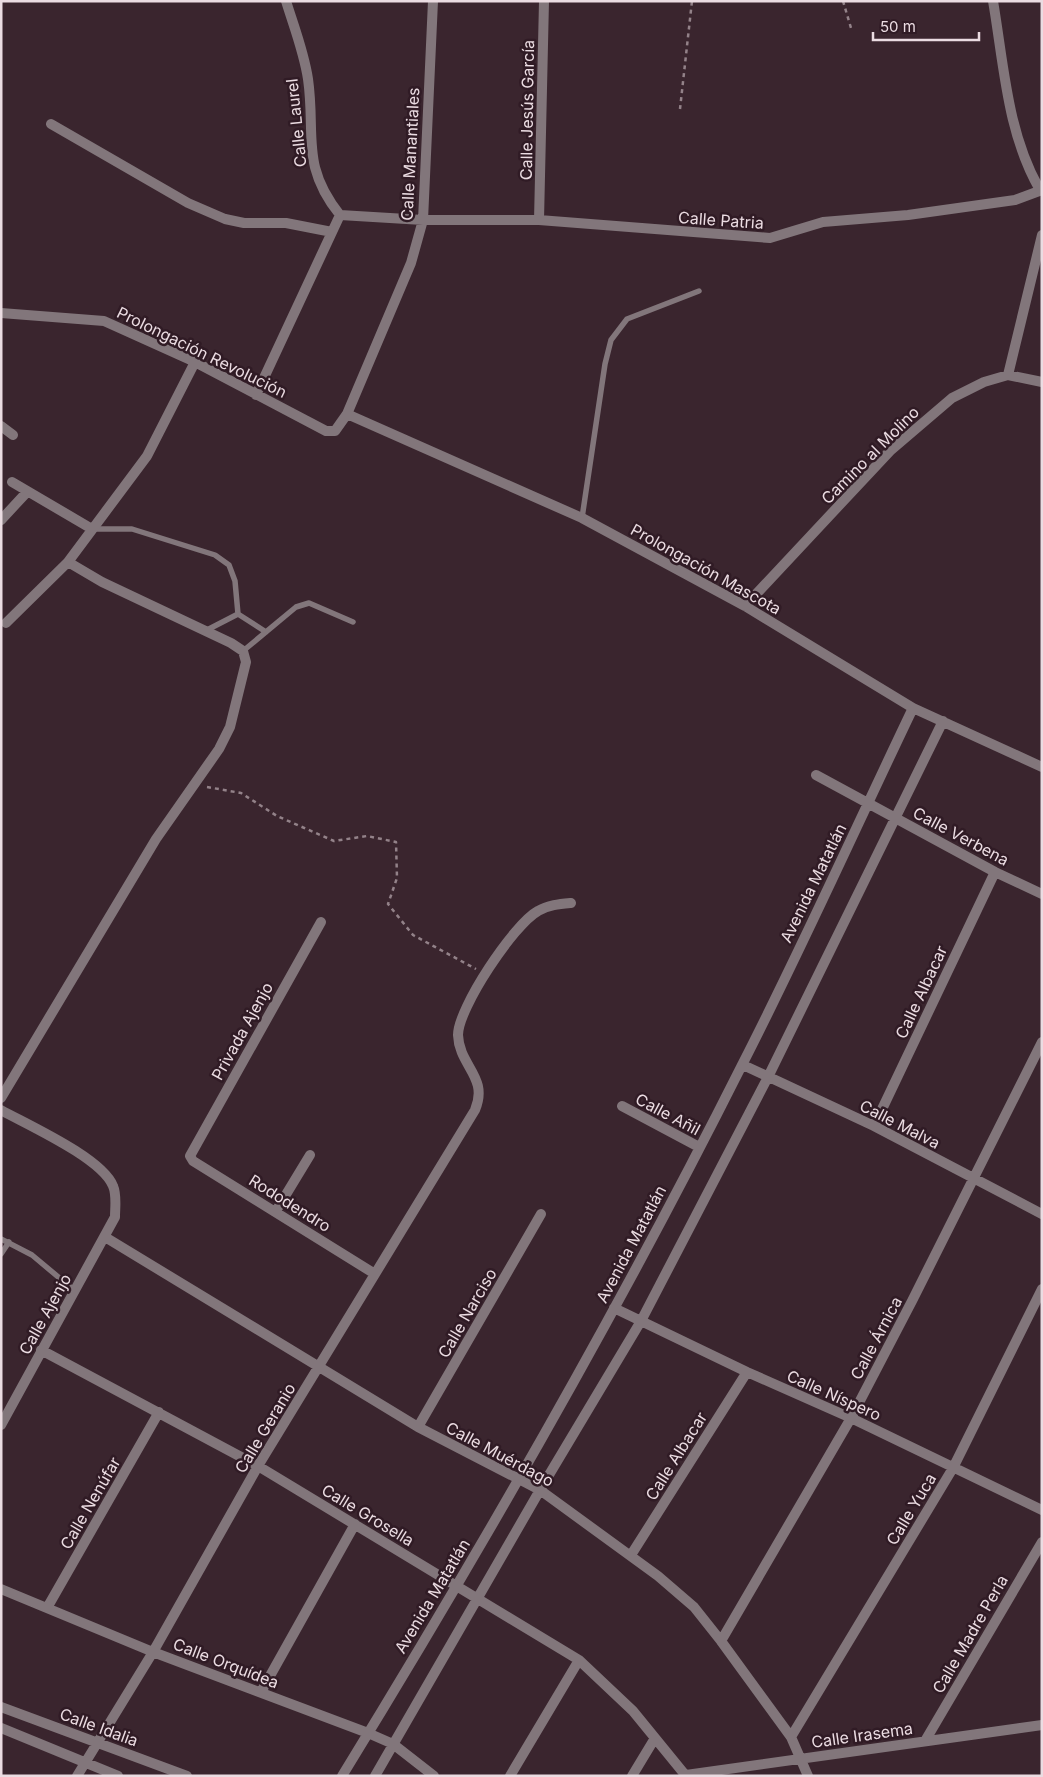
<svg xmlns="http://www.w3.org/2000/svg" width="1043" height="1777" font-family="Inter,sans-serif">
<style>
.lines{fill:none;stroke-linecap:round;stroke-linejoin:round}
.path{stroke:#938289;stroke-width:2.5;stroke-dasharray:4 4;stroke-linecap:butt}
.service{stroke:#82767b;stroke-width:5.5}
.minor{stroke:#82767b;stroke-width:10}
.labels{text-anchor:middle;dominant-baseline:central;stroke-width:5;stroke-linejoin:round;paint-order:stroke}
.street-label{font-size:16px;fill:#ebdce2;stroke:#301b25}
</style>
<rect width="100%" height="100%" fill="#3a252e"/>
<g class="lines">
<path class="path" d="M843,1L851,28
M680,109L692,1
M207,787L241,793L277,816L334,841L367,836L396,842L397,878L388,904L413,935L476,969"/>
<path class="service" d="M582,518L605,364L611,340L627,319L699,291
M94,529H132L215,555L229,565L235,581L238,614
M205,631L238,614L266,632
M243,651L296,607L309,603L353,622
M1,1239L32,1255L75,1291
M1,1254L9,1242"/>
<path class="minor" d="M286,1C294,27 304,52 308,79C316,135 300,165 340,215L423,220H539L770,238L823,222L908,215L1015,200L1042,190
M993,1C1004,65 1007,133 1040,190
M51,124L188,203L225,219L244,223H286L332,232
M539,220L544,1
M1,313L104,321L195,362L326,431H335L347,414L411,263L423,220L433,1
M1008,375L1042,235
M256,395L340,215
M347,414L582,518L745,606L913,708L1042,767
M1,426L13,435
M12,482L92,529
M1,520L27,492
M745,606L890,451L952,398L984,382L1008,375L1042,382
M6,623L68,562L147,456L195,362
M816,775L995,872L1042,894
M321,922L190,1156L193,1161L375,1274
M743,1065L874,1126L1042,1214
M1,1098L156,839L219,749L230,727L246,662L243,651L231,643L102,582L68,562
M622,1106L699,1147
M1,1110C28,1125 102,1158 113,1186C117,1195 115,1207 115,1217L1,1425
M874,1126L995,872
M276,1211L310,1155
M105,1237L418,1427L540,1490L658,1576L694,1607L721,1641L791,1737L808,1776
M614,1308L747,1372L851,1418L1042,1510
M41,1350L258,1466L579,1660L633,1711L686,1776
M418,1427L541,1214
M631,1555L747,1372
M1,1589L153,1652L368,1733L393,1744L434,1776
M47,1608L159,1412
M721,1641L851,1418L912,1301L1042,1042
M261,1692L355,1524
M1,1707L187,1776
M1,1728L118,1776
M791,1737L953,1468L1042,1289
M925,1741L1042,1542
M686,1775L1042,1725
M77,1776L153,1652L258,1466L475,1110C489,1077 459,1066 458,1035C458,1008 514,924 538,911C548,905 560,904 571,903
M342,1776C484,1545 620,1308 742,1065C802,948 856,827 913,708
M375,1776L540,1490L641,1321L768,1077L943,721
M510,1776L579,1660
M632,1776L655,1738"/>
</g>
<g class="labels">
<g class="street-label">
<text transform="translate(527 110) rotate(-89)">Calle Jesús García</text>
<text transform="translate(296 123) rotate(-96)">Calle Laurel</text>
<text transform="translate(410 154) rotate(-87)">Calle Manantiales</text>
<text transform="translate(721 220) rotate(4)">Calle Patria</text>
<text transform="translate(202 352) rotate(26)">Prolongación Revolución</text>
<text transform="translate(870 455) rotate(-45)">Camino al Molino</text>
<text transform="translate(706 569) rotate(29)">Prolongación Mascota</text>
<text transform="translate(961 836) rotate(28)">Calle Verbena</text>
<text transform="translate(813 883) rotate(-64)">Avenida Matatlán</text>
<text transform="translate(921 992) rotate(-65)">Calle Albacar</text>
<text transform="translate(242 1031) rotate(-61)">Privada Ajenjo</text>
<text transform="translate(668 1114) rotate(28)">Calle Añil</text>
<text transform="translate(900 1124) rotate(27)">Calle Malva</text>
<text transform="translate(290 1203) rotate(32)">Rododendro</text>
<text transform="translate(631 1244) rotate(-62)">Avenida Matatlán</text>
<text transform="translate(467 1313) rotate(-60)">Calle Narciso</text>
<text transform="translate(45 1314) rotate(-61)">Calle Ajenjo</text>
<text transform="translate(876 1338) rotate(-62)">Calle Árnica</text>
<text transform="translate(834 1395) rotate(24)">Calle Níspero</text>
<text transform="translate(265 1428) rotate(-59)">Calle Geranio</text>
<text transform="translate(500 1454) rotate(28)">Calle Muérdago</text>
<text transform="translate(676 1456) rotate(-58)">Calle Albacar</text>
<text transform="translate(90 1503) rotate(-60)">Calle Nenúfar</text>
<text transform="translate(911 1509) rotate(-59)">Calle Yuca</text>
<text transform="translate(368 1515) rotate(31)">Calle Grosella</text>
<text transform="translate(432 1596) rotate(-59)">Avenida Matatlán</text>
<text transform="translate(970 1634) rotate(-60)">Calle Madre Perla</text>
<text transform="translate(226 1663) rotate(21)">Calle Orquídea</text>
<text transform="translate(99 1727) rotate(20)">Calle Idalia</text>
<text transform="translate(862 1735) rotate(-8)">Calle Irasema</text>
</g>
</g>
<rect width="1043" height="1777" fill="none" stroke="#ebdce2" stroke-width="5"/>
<path d="M873 32v8h106v-8" fill="none" stroke="#ebdce2" stroke-width="2.5"/>
<text x="880" y="32" font-size="15" fill="#ebdce2" stroke="#301b25" stroke-width="4" paint-order="stroke">50 m</text>
</svg>
